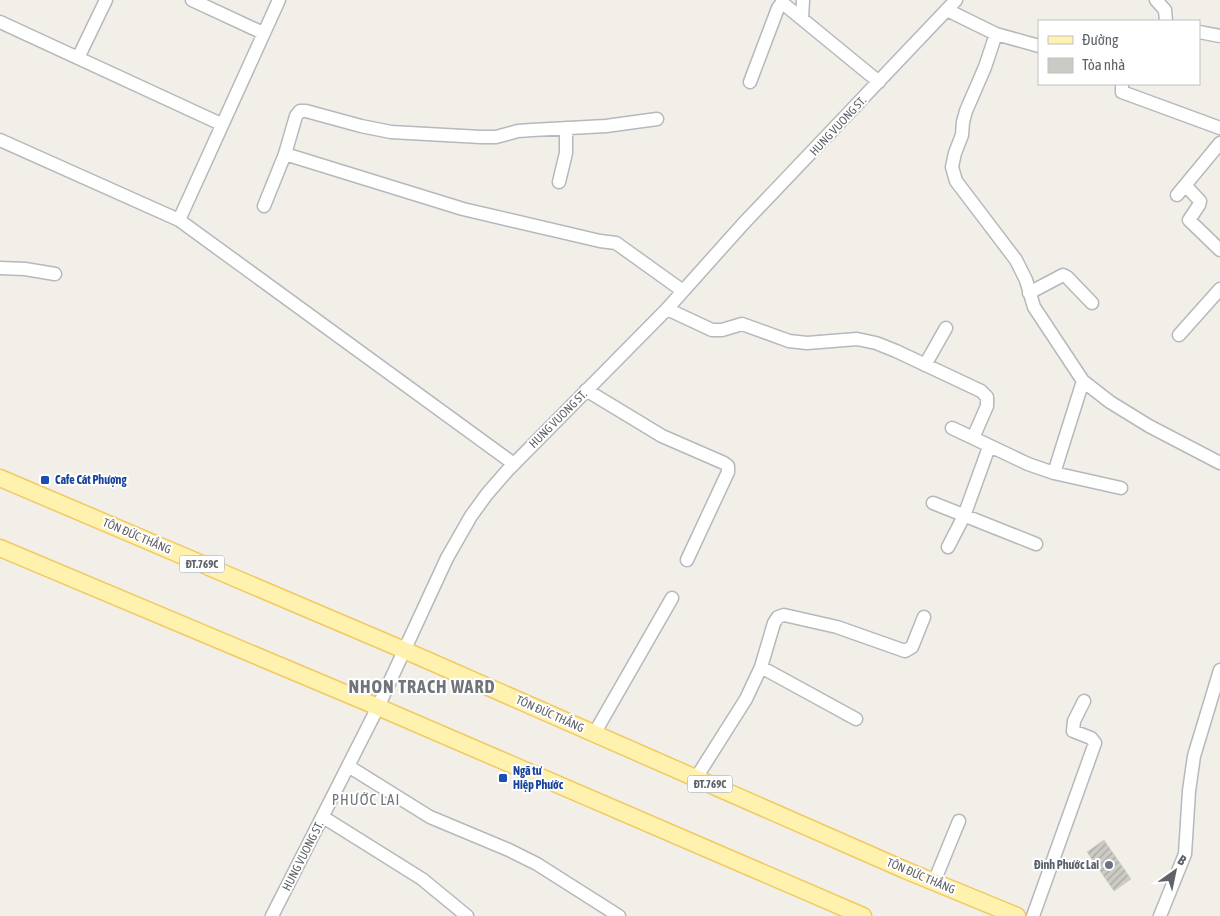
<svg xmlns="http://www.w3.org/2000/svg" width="1220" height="916" font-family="'Asap Condensed',sans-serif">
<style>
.building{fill:url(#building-hatch);stroke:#d6d1c6}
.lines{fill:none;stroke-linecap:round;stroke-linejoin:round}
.minor-casing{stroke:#b5b8bc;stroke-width:15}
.major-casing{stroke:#f2c960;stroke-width:19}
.minor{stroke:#fff;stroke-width:12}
.major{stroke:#fff2af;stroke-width:16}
.transit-dot{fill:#1a4fb4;stroke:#fff;stroke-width:2}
.worship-dot{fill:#6b7280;stroke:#fff;stroke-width:2}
.labels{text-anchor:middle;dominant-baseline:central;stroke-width:4;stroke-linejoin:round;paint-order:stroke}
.shield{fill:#fff;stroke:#8f9295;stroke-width:1}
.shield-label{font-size:11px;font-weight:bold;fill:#5f6368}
.street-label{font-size:12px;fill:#5f6368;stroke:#fff}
.transit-label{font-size:12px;font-weight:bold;fill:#164399;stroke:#fff;text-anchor:start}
.worship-label{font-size:12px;font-weight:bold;fill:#5b616d;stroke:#fff;text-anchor:end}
.quarter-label{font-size:15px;letter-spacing:1px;fill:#70757a;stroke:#fff}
.district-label{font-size:18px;font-weight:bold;letter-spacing:1px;fill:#70757a;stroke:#fff}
</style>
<defs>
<pattern id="building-hatch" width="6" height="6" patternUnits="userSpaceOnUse" patternTransform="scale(1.25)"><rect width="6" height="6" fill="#cccac5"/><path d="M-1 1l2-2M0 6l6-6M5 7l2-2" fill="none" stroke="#a9a8a4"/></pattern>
</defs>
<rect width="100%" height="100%" fill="#f1efe8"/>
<path class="building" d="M1104,840L1131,879L1114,891L1087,852Z"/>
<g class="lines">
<defs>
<path id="minor" d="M192,0L263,33
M1156,0L1165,10L1166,21
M947,10L996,34L1039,46
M802,18L803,0
M0,22L221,124
M1199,32L1220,36
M996,34L985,67L966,111L963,122L962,135L955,153L952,167L956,181L1016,260L1026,280L1034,307L1083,381L1110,402L1149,426L1220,463
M78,58L106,0
M750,82L778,8L781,4L785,5L879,82
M1122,84V92L1220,128
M0,140L179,220L514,464
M285,154L463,209L600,241L616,243L683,291
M559,182L566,153V128
M1186,186L1200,201L1199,205L1189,220L1220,250
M1177,195L1220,143
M264,206L285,154L296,116L300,111H306L361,126L391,132L481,137H496L518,131L532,130L606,126L657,119
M179,220L279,0
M0,268L25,269L55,274
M1029,293L1063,275L1067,277L1092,303
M667,309L712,330H722L742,324L789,341L807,343L857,339L876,343L896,351L981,391L987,397V406L973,438
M1179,335L1220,289
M925,365L946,328
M586,390L662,436L724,463L728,466V472L687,560
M952,428L1028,464L1054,473L1121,488
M1054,473L1083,381
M933,503L1036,544
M948,547L964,516L989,447
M761,667L856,719
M594,734L672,598
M348,766L430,817L509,850L537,864L619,916
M696,778L746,699L761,667L774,623L778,617L784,615L837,627L905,651L912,647L924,617
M323,817L422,879L467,916
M934,882L959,821
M272,916L378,707L447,558L471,516L487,494L507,471L667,309L743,224L956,0
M1033,916L1095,743L1091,738L1073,731L1074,721L1084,701
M1160,916L1185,854L1189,791L1194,756L1220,670"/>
<path id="major" d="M0,478L404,650L905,870L1017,916
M0,548L378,707L863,916"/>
</defs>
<use href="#minor" class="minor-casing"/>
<use href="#major" class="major-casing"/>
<use href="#minor" class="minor"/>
<use href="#major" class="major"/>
</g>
<g class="transit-dot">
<rect x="40" y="475" width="10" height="10" rx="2.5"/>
<rect x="498" y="773" width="10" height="10" rx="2.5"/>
</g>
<circle class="worship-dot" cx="1109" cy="865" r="5"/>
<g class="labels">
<g class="shield">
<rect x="179.5" y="555.5" width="45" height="17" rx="4"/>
<rect x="687.5" y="775.5" width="45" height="17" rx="4"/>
</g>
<g class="shield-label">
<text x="202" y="564">ĐT.769C</text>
<text x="710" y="784">ĐT.769C</text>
</g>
<g class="street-label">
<text transform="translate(838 126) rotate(-47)">HUNG VUONG ST.</text>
<text transform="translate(558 419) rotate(-45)">HUNG VUONG ST.</text>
<text transform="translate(137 536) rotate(23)">TÔN ĐỨC THẮNG</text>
<text transform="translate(550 714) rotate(24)">TÔN ĐỨC THẮNG</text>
<text transform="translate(303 856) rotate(-63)">HUNG VUONG ST.</text>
<text transform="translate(921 876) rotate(23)">TÔN ĐỨC THẮNG</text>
</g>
<g class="transit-label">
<text x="55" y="480">Cafe Cát Phượng</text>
<text x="513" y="771">Ngã tư<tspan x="513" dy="14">Hiệp Phước</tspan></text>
</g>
<g class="worship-label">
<text x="1099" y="865">Đình Phước Lai</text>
</g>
<g class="quarter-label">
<text x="366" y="799">PHƯỚC LAI</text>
</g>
<g class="district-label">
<text x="422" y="686">NHON TRACH WARD</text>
</g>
</g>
<rect x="1038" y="20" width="162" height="65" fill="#ffffff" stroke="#bfc1c3"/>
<rect x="1048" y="36" width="25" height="8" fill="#fff2af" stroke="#bfc1c3"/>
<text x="1082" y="45" font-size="15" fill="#5f6368">Đường</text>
<rect x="1048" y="58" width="25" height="15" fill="#cccac5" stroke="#bfc1c3"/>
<text x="1082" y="70" font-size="15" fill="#5f6368">Tòa nhà</text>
<g transform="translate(1175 871) rotate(33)" stroke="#ffffff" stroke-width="4" paint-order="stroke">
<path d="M0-4L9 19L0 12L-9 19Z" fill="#5f6368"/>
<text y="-8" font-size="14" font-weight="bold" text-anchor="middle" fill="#5f6368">B</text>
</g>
</svg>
